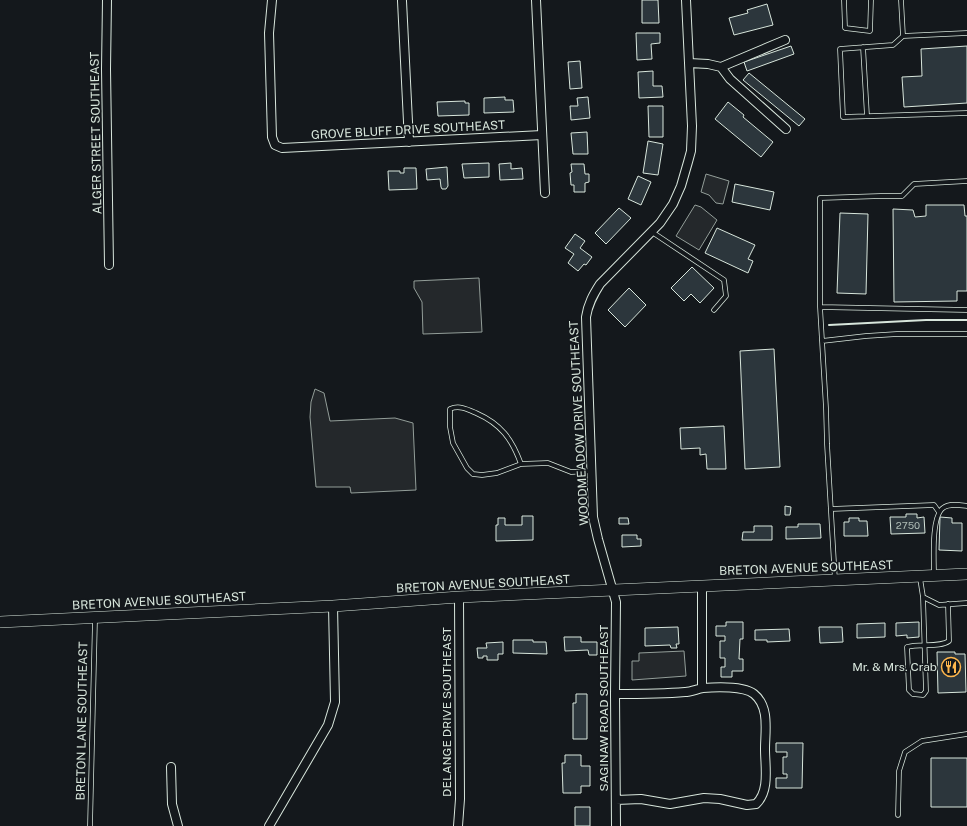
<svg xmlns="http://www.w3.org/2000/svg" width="967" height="826" font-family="'Public Sans',sans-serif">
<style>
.parking{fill:#24282b;stroke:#939e99}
.building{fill:#2c363c;stroke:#d8e6dc}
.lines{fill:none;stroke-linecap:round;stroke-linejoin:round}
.lane-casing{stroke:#d8e6dc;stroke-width:5.5}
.street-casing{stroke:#d8e6dc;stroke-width:10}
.secondary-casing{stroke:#d8e6dc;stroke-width:12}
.lane{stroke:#14181c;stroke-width:4}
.street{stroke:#14181c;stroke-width:8}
.secondary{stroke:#14181c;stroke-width:11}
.wall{stroke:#d8e6dc;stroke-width:2}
.labels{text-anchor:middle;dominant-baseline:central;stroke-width:3;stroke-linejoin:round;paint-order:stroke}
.number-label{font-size:10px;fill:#adbab4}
.street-label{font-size:12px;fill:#d8e6dc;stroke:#14181c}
.poi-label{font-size:12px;fill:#d8e6dc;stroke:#14181c;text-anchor:end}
</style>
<rect width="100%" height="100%" fill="#14181c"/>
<path class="parking" d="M706,174L729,181L723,204L716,203L709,195L701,192Z
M695,205L701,207L717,220L699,250L676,236Z
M479,278L482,332L423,334L422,302L414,288V281Z
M315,389L324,393L330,421L395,418L413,423L416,490L351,493L350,487H316L310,417L311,402Z
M684,651L686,676L632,680V661H639V653Z"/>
<path class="building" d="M642,0H658L659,23H642Z
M767,4L773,25L734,35L729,18L748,13L747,10Z
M636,33H660V43L651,44L652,59L637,60Z
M791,46L794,54L747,71L744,62Z
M967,46V103L904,107L902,77L922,76L921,49Z
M580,61L582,88L570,89L568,62Z
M653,71V86H662L663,97L639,98L638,72Z
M749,73L805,119L799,126L743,80Z
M505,97V100H513L514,112L484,113V98Z
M588,97L590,118L571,120L570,106H578L577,98Z
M465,101V103H469V115L438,116L437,102Z
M728,102L744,115L743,117L773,142L761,157L715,119Z
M648,106H663V137H649Z
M587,132L588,154H573L571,133Z
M648,141L663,144L658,175L643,173Z
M489,163V177L464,178L462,164Z
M511,163V169L522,168L523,179L500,180L499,164Z
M571,164H584L585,174H589V182L585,183V192H574V185H571L570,173L572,172Z
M447,167L448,186L446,189H442L441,187L440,179L427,180L426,169Z
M404,168H416L417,189L389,190L388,171H400V173H404Z
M638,176L651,182L641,205L628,199Z
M735,184L774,192L770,210L732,202Z
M926,205H964L965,216H967V291H957V301L894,302L893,209L913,210L915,217L926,216Z
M619,208L631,218L606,244L595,233Z
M840,213L868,214L866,294L837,293Z
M717,228L755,245L748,259L753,261L748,273L705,253Z
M575,234L585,241L580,248L592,257L586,265L584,264L578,271L568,263L574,254L565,248Z
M692,267L714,288L700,303L691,294L684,301L671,288Z
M629,288L646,305L625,327L608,310Z
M774,349L780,467L745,469L740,351Z
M724,426L726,469H707L706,454L700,455V448L681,449L680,428Z
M785,506L791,507L790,515H785Z
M906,514H917V518L924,517L925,533L891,534L890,517H906Z
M522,516H533V540L496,541V525H498V518H505V525H522Z
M940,517L952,518V523H962V551L939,550Z
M619,518H628L629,524H619Z
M849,518H859V521H867L868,536H844V522H849Z
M798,524H820L821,538L786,539V527H798Z
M754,526H772V540H742L743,532H754Z
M622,535H637V539H641V546L622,547Z
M726,622H743V639H740L739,659H743V671H732V677H721V667H725V658H720V641H725V636H716V626H726Z
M919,622V637L907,638V635L896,636V623Z
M885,623V637L857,638V624Z
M678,627L679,644H676L677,648H671L670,645L645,646V628Z
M819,627H842L843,642L820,643Z
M789,629L790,641L767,642V640H755V630Z
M564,637H581V642H597V655H589L588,650L565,651Z
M513,640H533V642H546L547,654L513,653Z
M503,642V654H498V660H487V656H483V658H478L477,648H487L486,643Z
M937,652H955V654H965L966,692L938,693Z
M576,694H587V739H573V703H576Z
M776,743H803L802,788H776V778H787V774H783V757H787V752H776Z
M565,755H581V766H590V786H581V793H563L562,763H565Z
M931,758H967V807H931Z
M575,807H590V826H575Z"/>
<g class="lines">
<defs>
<path id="lane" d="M844,0L845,28L870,31L871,0
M901,0L903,36L967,33
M903,36L893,45L840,49L843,117L967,113
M863,47L867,116
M652,232L724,280L726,296L714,310
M820,307L967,310
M822,341L820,307V198L881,196H902L914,184L967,181
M521,464C512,439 501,424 476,413C467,409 459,405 450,409V427L453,443L467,468L473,474L482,475L497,473L521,464L548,463L571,472L591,471
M831,509L934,505L939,512
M934,575C934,560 931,517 943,508C949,503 960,505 967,506
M920,578L923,597L939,605L967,603
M835,580L827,444L826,408L822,341L866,336L897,334H967
M923,597L926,691L923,695L913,694L909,690L907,647C919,643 940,648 949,641L948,604
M898,815L899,771L905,752L922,741L967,734
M90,826L95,619"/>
<path id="street" d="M107,0L106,69L109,265
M272,0L269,33L272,137L275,145L282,148L542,135
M536,0L545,193
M402,1L409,142
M689,63L708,64L721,67L730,79L786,129
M721,67L785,40
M702,586V688
M615,694C638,694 662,694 685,692C691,692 697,689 703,688C716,687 744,686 754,694C770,707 765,731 765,749C765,767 770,791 756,804L747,805L720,799L704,798L670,804L641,799L616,800
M171,767L172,804L178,826
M269,826L328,725L335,702L333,606
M458,826L460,799L459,597
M616,826L615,694L616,602L598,539L593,517L586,317C588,304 593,295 600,284L660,223L673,204L681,186L688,162L691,151L692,126L686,0"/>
<path id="secondary" d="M0,622L333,606L459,597L967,574"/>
</defs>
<use href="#lane" class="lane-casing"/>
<use href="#street" class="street-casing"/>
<use href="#secondary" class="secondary-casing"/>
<use href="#lane" class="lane"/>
<use href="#street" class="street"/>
<use href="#secondary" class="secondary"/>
<path class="wall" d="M829,325L926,320H967"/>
</g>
<defs>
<symbol id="restaurant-ring" viewBox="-11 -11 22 22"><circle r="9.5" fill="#14181c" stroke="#ffb74d" stroke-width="1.5"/><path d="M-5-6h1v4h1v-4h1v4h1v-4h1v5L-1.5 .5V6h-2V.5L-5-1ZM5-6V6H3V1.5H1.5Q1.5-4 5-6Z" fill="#ffb74d"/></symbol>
</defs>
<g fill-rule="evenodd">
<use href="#restaurant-ring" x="940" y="656" width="22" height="22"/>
</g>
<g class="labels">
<g class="number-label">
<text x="908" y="525">2750</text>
</g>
<g class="street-label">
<text transform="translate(408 130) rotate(-3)">GROVE BLUFF DRIVE SOUTHEAST</text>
<text transform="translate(96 133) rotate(-91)">ALGER STREET SOUTHEAST</text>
<text transform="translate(579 423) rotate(-93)">WOODMEADOW DRIVE SOUTHEAST</text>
<text transform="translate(806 568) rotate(-2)">BRETON AVENUE SOUTHEAST</text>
<text transform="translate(483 584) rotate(-3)">BRETON AVENUE SOUTHEAST</text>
<text transform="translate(159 601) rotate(-3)">BRETON AVENUE SOUTHEAST</text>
<text transform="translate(604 708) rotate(-90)">SAGINAW ROAD SOUTHEAST</text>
<text transform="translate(447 712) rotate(-90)">DELANGE DRIVE SOUTHEAST</text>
<text transform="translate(82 721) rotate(-89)">BRETON LANE SOUTHEAST</text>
</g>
<g class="poi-label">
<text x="937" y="667">Mr. &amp; Mrs. Crab</text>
</g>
</g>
</svg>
